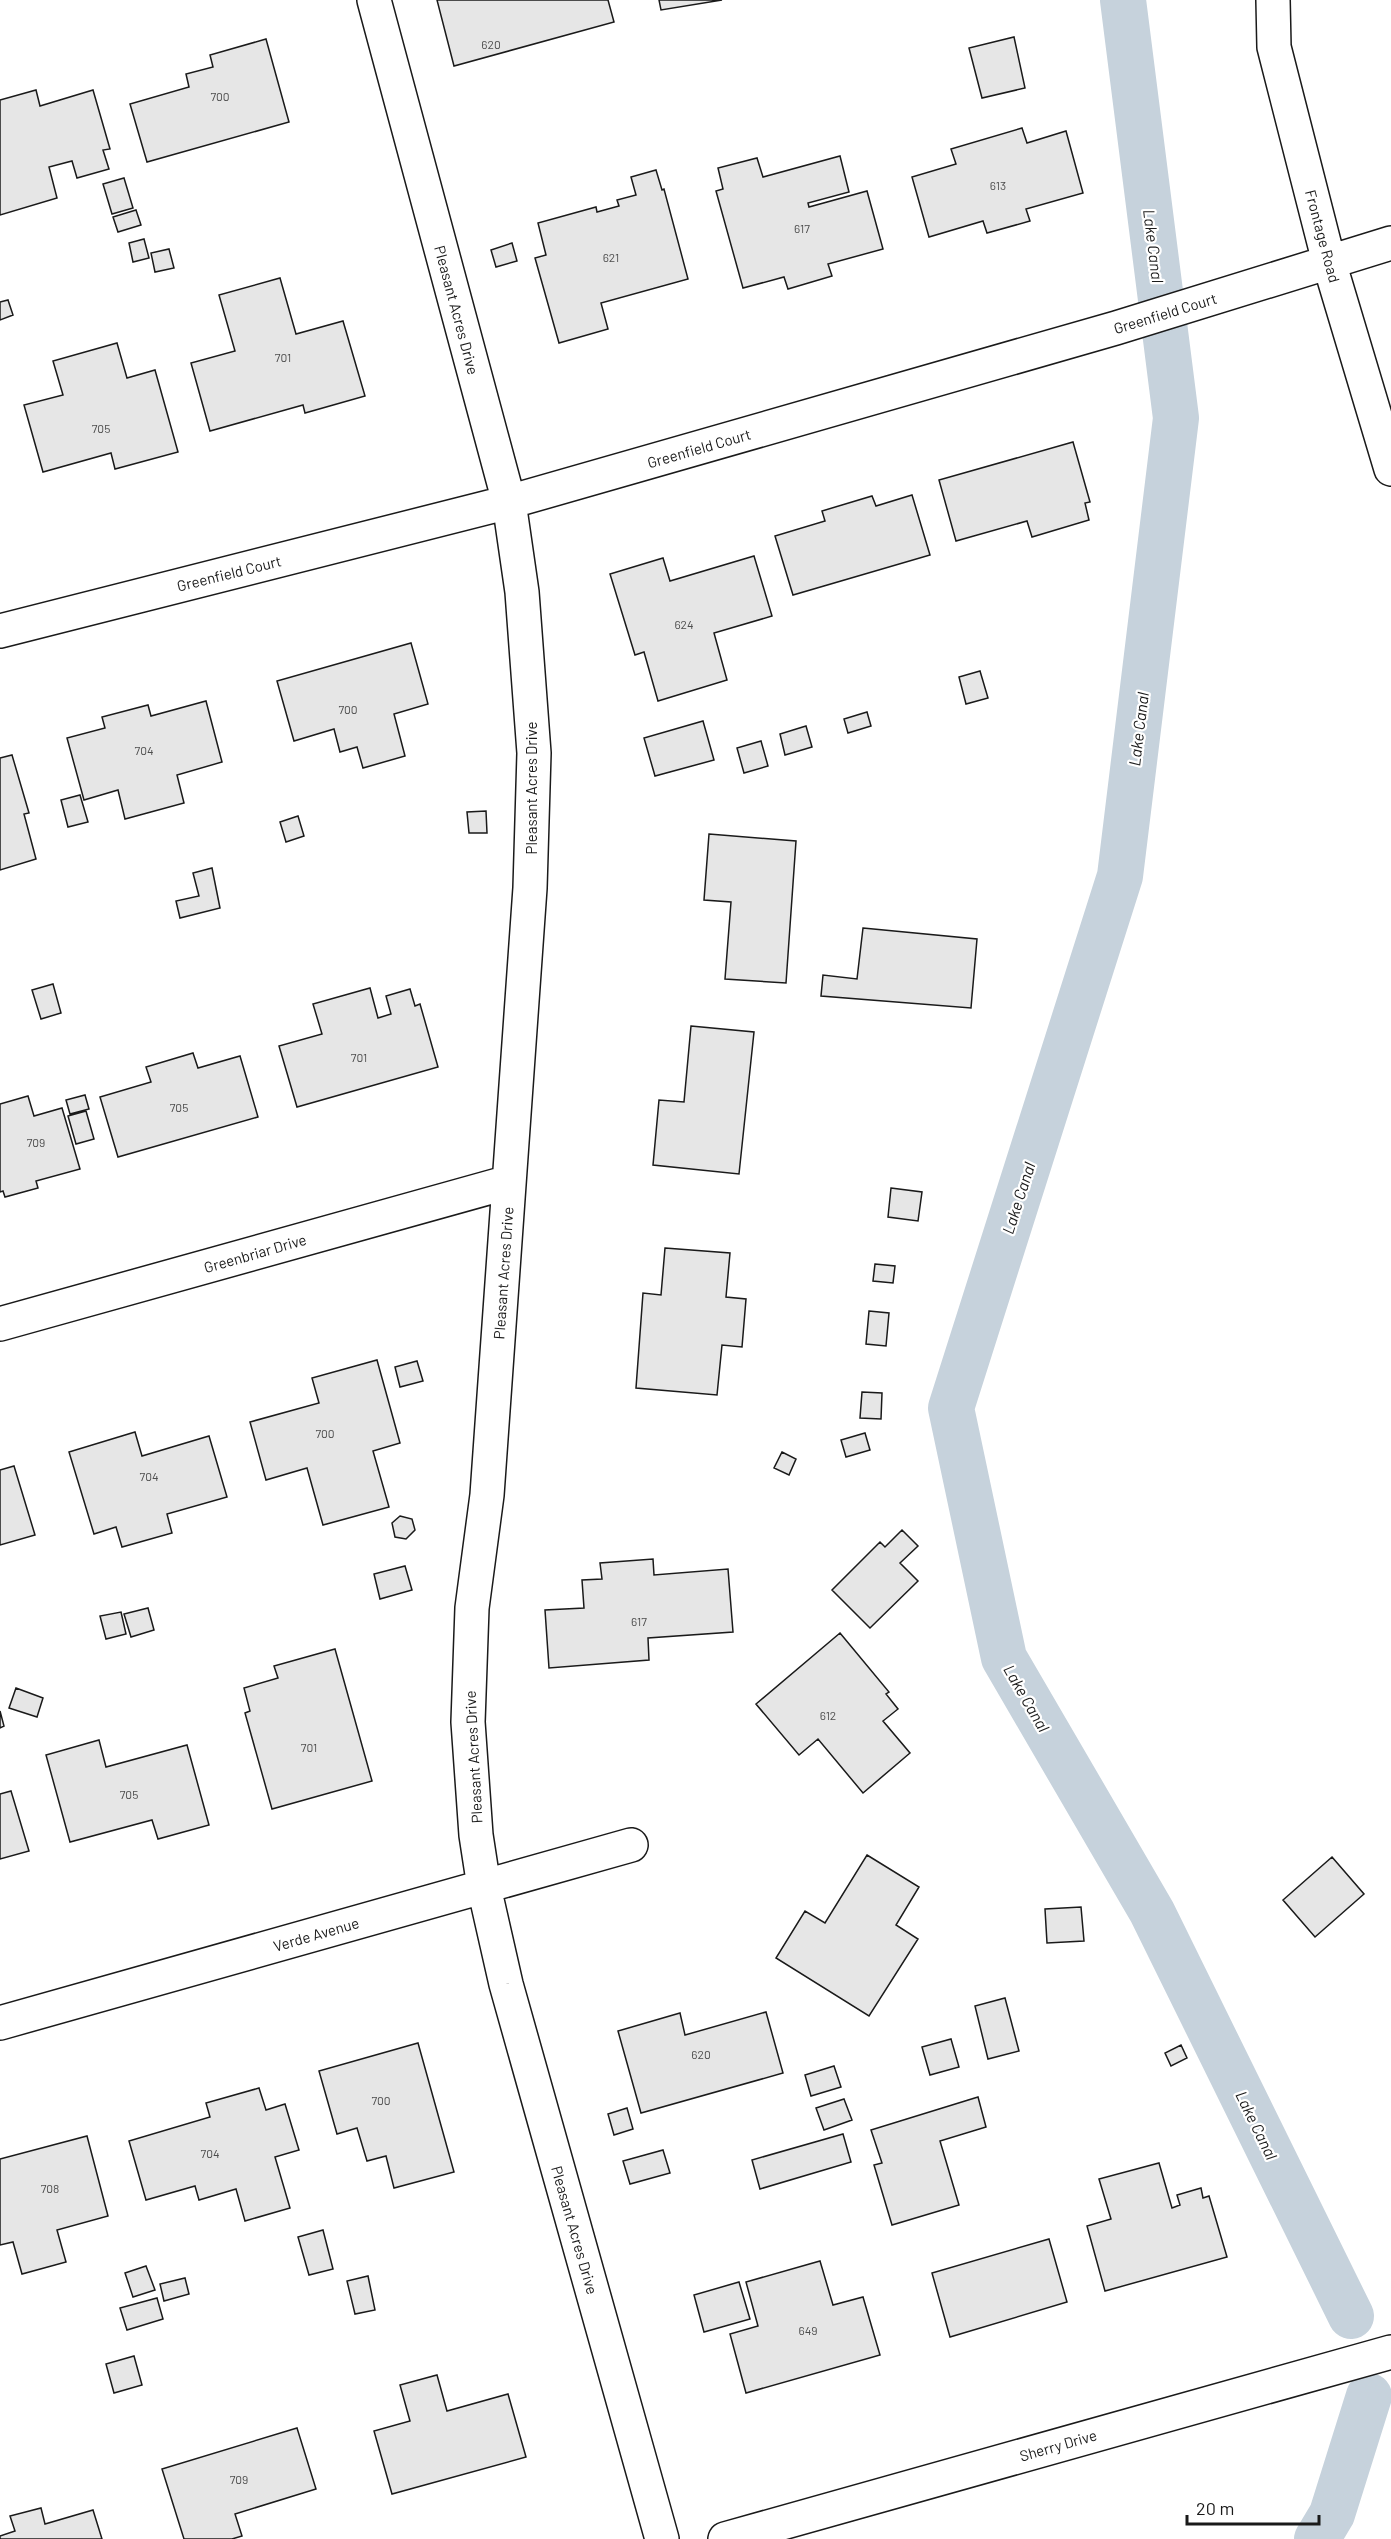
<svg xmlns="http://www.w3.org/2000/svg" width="1391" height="2539" font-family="Barlow,sans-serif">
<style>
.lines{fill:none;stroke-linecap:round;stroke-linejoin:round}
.canal{stroke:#c6d2dc;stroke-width:46}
.building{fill:#e6e6e6;stroke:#1a1a1a;stroke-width:1.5}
.minor-casing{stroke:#1a1a1a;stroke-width:36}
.minor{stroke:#fff;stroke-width:33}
.labels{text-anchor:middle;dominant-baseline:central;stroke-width:4.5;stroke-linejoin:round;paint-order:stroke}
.number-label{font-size:12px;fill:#4d4d4d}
.street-label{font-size:15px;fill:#1a1a1a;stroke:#fff}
.water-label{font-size:16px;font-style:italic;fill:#1a1a1a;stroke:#fff}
</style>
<rect width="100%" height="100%" fill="#fff"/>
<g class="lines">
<path class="canal" d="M1123,0L1176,418L1120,876L951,1408L1004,1658L1152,1912L1351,2316
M1317,2539L1332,2514L1369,2396"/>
</g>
<path class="building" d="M437,0H608L614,22L454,66Z
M659,0H722L661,10Z
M1014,37L1025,88L982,98L969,48Z
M266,39L289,122L147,162L130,104L189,87L186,74L213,67L210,55Z
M36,90L40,106L93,90L110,149L103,150L109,169L77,178L72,161L49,167L57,198L0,215V100Z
M1022,128L1027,143L1066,131L1083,193L1026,209L1030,221L987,233L983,221L929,237L912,177L956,164L951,149Z
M840,156L849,192L808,203L809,207L867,191L883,249L828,264L832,276L788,289L784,277L743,288L716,191L723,189L718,168L757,158L763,177Z
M656,170L662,190L664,189L688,279L601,303L608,329L559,343L535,258L546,255L538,223L596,207L597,212L619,206L617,200L636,195L631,177Z
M124,178L133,208L112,214L103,184Z
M136,210L141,225L118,232L113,217Z
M144,239L149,258L133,262L129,243Z
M512,243L517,261L496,267L491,250Z
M169,249L174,268L155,272L151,253Z
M280,278L296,334L343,321L365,396L305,413L303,405L210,431L191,363L235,351L219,295Z
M8,300L13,315L0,320V302Z
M117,343L127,378L155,370L178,452L115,469L111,453L43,472L24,405L63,395L53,361Z
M1073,442L1090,502L1085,503L1089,520L1032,537L1027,521L956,541L939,480Z
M912,495L930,555L793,595L775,536L825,521L822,511L872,496L876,506Z
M754,556L772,616L714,633L727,680L658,701L644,652L635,655L610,574L663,558L670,581Z
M411,643L428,704L394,714L405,756L363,768L357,747L340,752L334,729L294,741L277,681Z
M980,671L988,698L966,704L959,677Z
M206,701L222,762L177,775L184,803L125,819L118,790L84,800L67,738L105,728L102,717L148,705L151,716Z
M867,712L871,726L848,733L844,719Z
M703,721L714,760L655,776L644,738Z
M806,726L812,747L785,755L780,734Z
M761,741L768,766L744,773L737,748Z
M12,755L29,813L24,814L36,859L0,870V758Z
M80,795L88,822L68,827L61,800Z
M486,811L487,833H469L467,812Z
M298,816L304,836L286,842L280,822Z
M709,834L796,841L786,983L725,979L731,902L704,900Z
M212,868L220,908L180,918L176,901L199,896L193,873Z
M863,928L977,939L971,1008L821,996L823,975L857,979Z
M53,984L61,1013L41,1019L32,990Z
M370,988L378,1018L391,1014L386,996L410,989L415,1006L420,1004L438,1067L297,1107L279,1046L322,1034L313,1004Z
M691,1026L754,1032L739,1174L653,1165L659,1100L684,1102Z
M193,1053L198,1068L240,1056L258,1117L118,1157L100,1097L151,1082L146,1067Z
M85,1095L89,1109L70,1114L66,1100Z
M28,1096L34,1116L62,1108L80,1169L36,1181L38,1188L5,1197L3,1191L0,1192V1104Z
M86,1111L94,1139L76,1144L68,1116Z
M891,1188L922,1192L918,1221L888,1217Z
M665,1248L730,1253L726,1297L746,1299L742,1347L722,1345L717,1395L636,1388L643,1293L661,1295Z
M875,1264L895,1266L893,1283L873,1281Z
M869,1311L889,1313L886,1346L866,1344Z
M377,1360L400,1443L373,1451L389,1507L323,1525L307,1468L266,1480L250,1422L319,1403L312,1378Z
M417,1361L423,1381L400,1387L395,1367Z
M862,1392L882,1393L881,1419L860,1418Z
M135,1432L142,1456L209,1436L227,1497L167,1514L172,1533L122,1547L116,1527L94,1534L69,1452Z
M865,1433L870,1450L846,1457L841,1440Z
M782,1452L796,1459L789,1475L774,1468Z
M14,1466L35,1535L0,1545V1470Z
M400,1516L412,1519L415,1530L406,1539L395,1537L392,1523Z
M902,1530L918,1546L900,1563L918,1581L870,1628L832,1590L880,1542L885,1547Z
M653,1559L654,1575L728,1569L733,1632L648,1638L649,1660L549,1668L545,1610L584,1608L582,1580L602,1579L600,1563Z
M405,1566L412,1590L380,1599L374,1574Z
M148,1608L154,1630L131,1637L124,1614Z
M121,1612L126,1634L106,1639L100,1616Z
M840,1633L889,1692L886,1694L898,1709L883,1721L910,1753L863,1793L818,1739L799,1755L756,1704Z
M335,1649L372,1781L272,1809L245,1713L250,1711L244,1688L278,1678L274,1666Z
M16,1688L43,1698L37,1717L9,1708Z
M0,1711L4,1726L0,1728Z
M99,1740L106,1767L187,1745L209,1825L158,1839L152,1820L70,1842L46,1755Z
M11,1791L29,1851L0,1859V1794Z
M867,1855L919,1887L896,1925L918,1939L869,2016L776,1958L805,1911L825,1923Z
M1332,1857L1364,1894L1315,1937L1283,1900Z
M1081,1907L1084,1941L1047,1943L1045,1909Z
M1005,1998L1019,2051L988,2059L975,2006Z
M766,2012L783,2073L641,2113L618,2031L680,2013L685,2035Z
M951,2039L959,2067L930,2075L922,2047Z
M418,2043L454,2172L394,2188L386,2156L367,2161L357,2128L337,2134L319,2071Z
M1181,2045L1187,2058L1171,2066L1165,2053Z
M834,2066L841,2087L811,2096L805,2075Z
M259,2088L266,2110L285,2104L299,2150L275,2157L290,2208L245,2221L236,2189L199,2200L195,2186L146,2200L129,2141L210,2117L206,2103Z
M978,2097L986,2127L940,2141L959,2205L892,2225L874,2165L882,2163L871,2130Z
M844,2099L852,2120L824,2130L816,2108Z
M627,2108L633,2129L614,2135L608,2114Z
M843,2134L851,2162L760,2189L752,2160Z
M87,2136L108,2216L57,2230L66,2262L22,2274L13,2242L0,2245V2159Z
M663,2150L670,2173L630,2184L623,2161Z
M1159,2163L1172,2208L1180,2205L1177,2195L1201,2188L1203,2198L1209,2196L1227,2257L1105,2291L1087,2226L1111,2219L1099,2179Z
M323,2230L333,2269L309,2275L298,2237Z
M1049,2239L1067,2302L950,2337L932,2273Z
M820,2261L833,2305L863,2297L880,2355L746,2393L730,2334L758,2326L746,2282Z
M146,2266L155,2290L133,2297L125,2273Z
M368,2276L375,2310L355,2314L347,2281Z
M185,2278L189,2294L164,2301L160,2284Z
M739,2282L750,2319L704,2332L694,2295Z
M157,2298L163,2319L127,2330L120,2308Z
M134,2356L142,2385L114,2393L106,2364Z
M437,2375L447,2411L508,2394L526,2457L392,2494L374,2431L410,2421L400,2385Z
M297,2428L316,2489L235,2514L242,2536L232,2539H184L162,2469Z
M41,2508L45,2524L93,2510L102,2539H0V2536L15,2531L10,2516Z"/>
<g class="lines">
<defs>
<path id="minor" d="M374,0L509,502L522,592L534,753L530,888L487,1495L472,1608L468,1722L476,1835L484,1887L506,1984L662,2539
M1273,0L1274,47L1329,262L1391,469
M0,631L509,502L1116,328L1391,243
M0,1324L509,1182
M0,2023L631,1845
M725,2539L1391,2352"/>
</defs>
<use href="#minor" class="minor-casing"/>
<use href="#minor" class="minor"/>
</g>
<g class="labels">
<g class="number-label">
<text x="491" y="44">620</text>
<text x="220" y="96">700</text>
<text x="998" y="185">613</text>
<text x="802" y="228">617</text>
<text x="611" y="257">621</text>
<text x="283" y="357">701</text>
<text x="101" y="428">705</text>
<text x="684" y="624">624</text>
<text x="348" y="709">700</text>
<text x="144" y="750">704</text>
<text x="359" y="1057">701</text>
<text x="179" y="1107">705</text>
<text x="36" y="1142">709</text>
<text x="325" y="1433">700</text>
<text x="149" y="1476">704</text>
<text x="639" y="1621">617</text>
<text x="828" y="1715">612</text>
<text x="309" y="1747">701</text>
<text x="129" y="1794">705</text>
<text x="701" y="2054">620</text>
<text x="381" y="2100">700</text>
<text x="210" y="2153">704</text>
<text x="50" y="2188">708</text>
<text x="808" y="2330">649</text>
<text x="239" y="2479">709</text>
</g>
<g class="street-label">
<text transform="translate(1323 236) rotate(75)">Frontage Road</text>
<text transform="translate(457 310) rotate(75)">Pleasant Acres Drive</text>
<text transform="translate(1165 313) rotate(-17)">Greenfield Court</text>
<text transform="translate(699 448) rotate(-16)">Greenfield Court</text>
<text transform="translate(229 573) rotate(-14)">Greenfield Court</text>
<text transform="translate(531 788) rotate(-90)">Pleasant Acres Drive</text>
<text transform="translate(255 1253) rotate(-16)">Greenbriar Drive</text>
<text transform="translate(503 1273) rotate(-86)">Pleasant Acres Drive</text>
<text transform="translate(473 1757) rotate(-93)">Pleasant Acres Drive</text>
<text transform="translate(316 1934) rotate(-16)">Verde Avenue</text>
<text transform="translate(575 2230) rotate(74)">Pleasant Acres Drive</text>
<text transform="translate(1058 2445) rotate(-16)">Sherry Drive</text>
</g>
<g class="water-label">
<text transform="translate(1154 246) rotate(83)">Lake Canal</text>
<text transform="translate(1138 729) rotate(-83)">Lake Canal</text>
<text transform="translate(1018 1198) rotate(-72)">Lake Canal</text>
<text transform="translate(1027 1698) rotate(60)">Lake Canal</text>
<text transform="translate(1257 2125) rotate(64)">Lake Canal</text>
</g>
</g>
<path d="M1187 2515v9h132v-9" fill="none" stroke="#1a1a1a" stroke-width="3"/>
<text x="1196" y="2515" font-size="18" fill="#1a1a1a" stroke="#ffffff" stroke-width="4.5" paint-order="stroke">20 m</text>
</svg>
